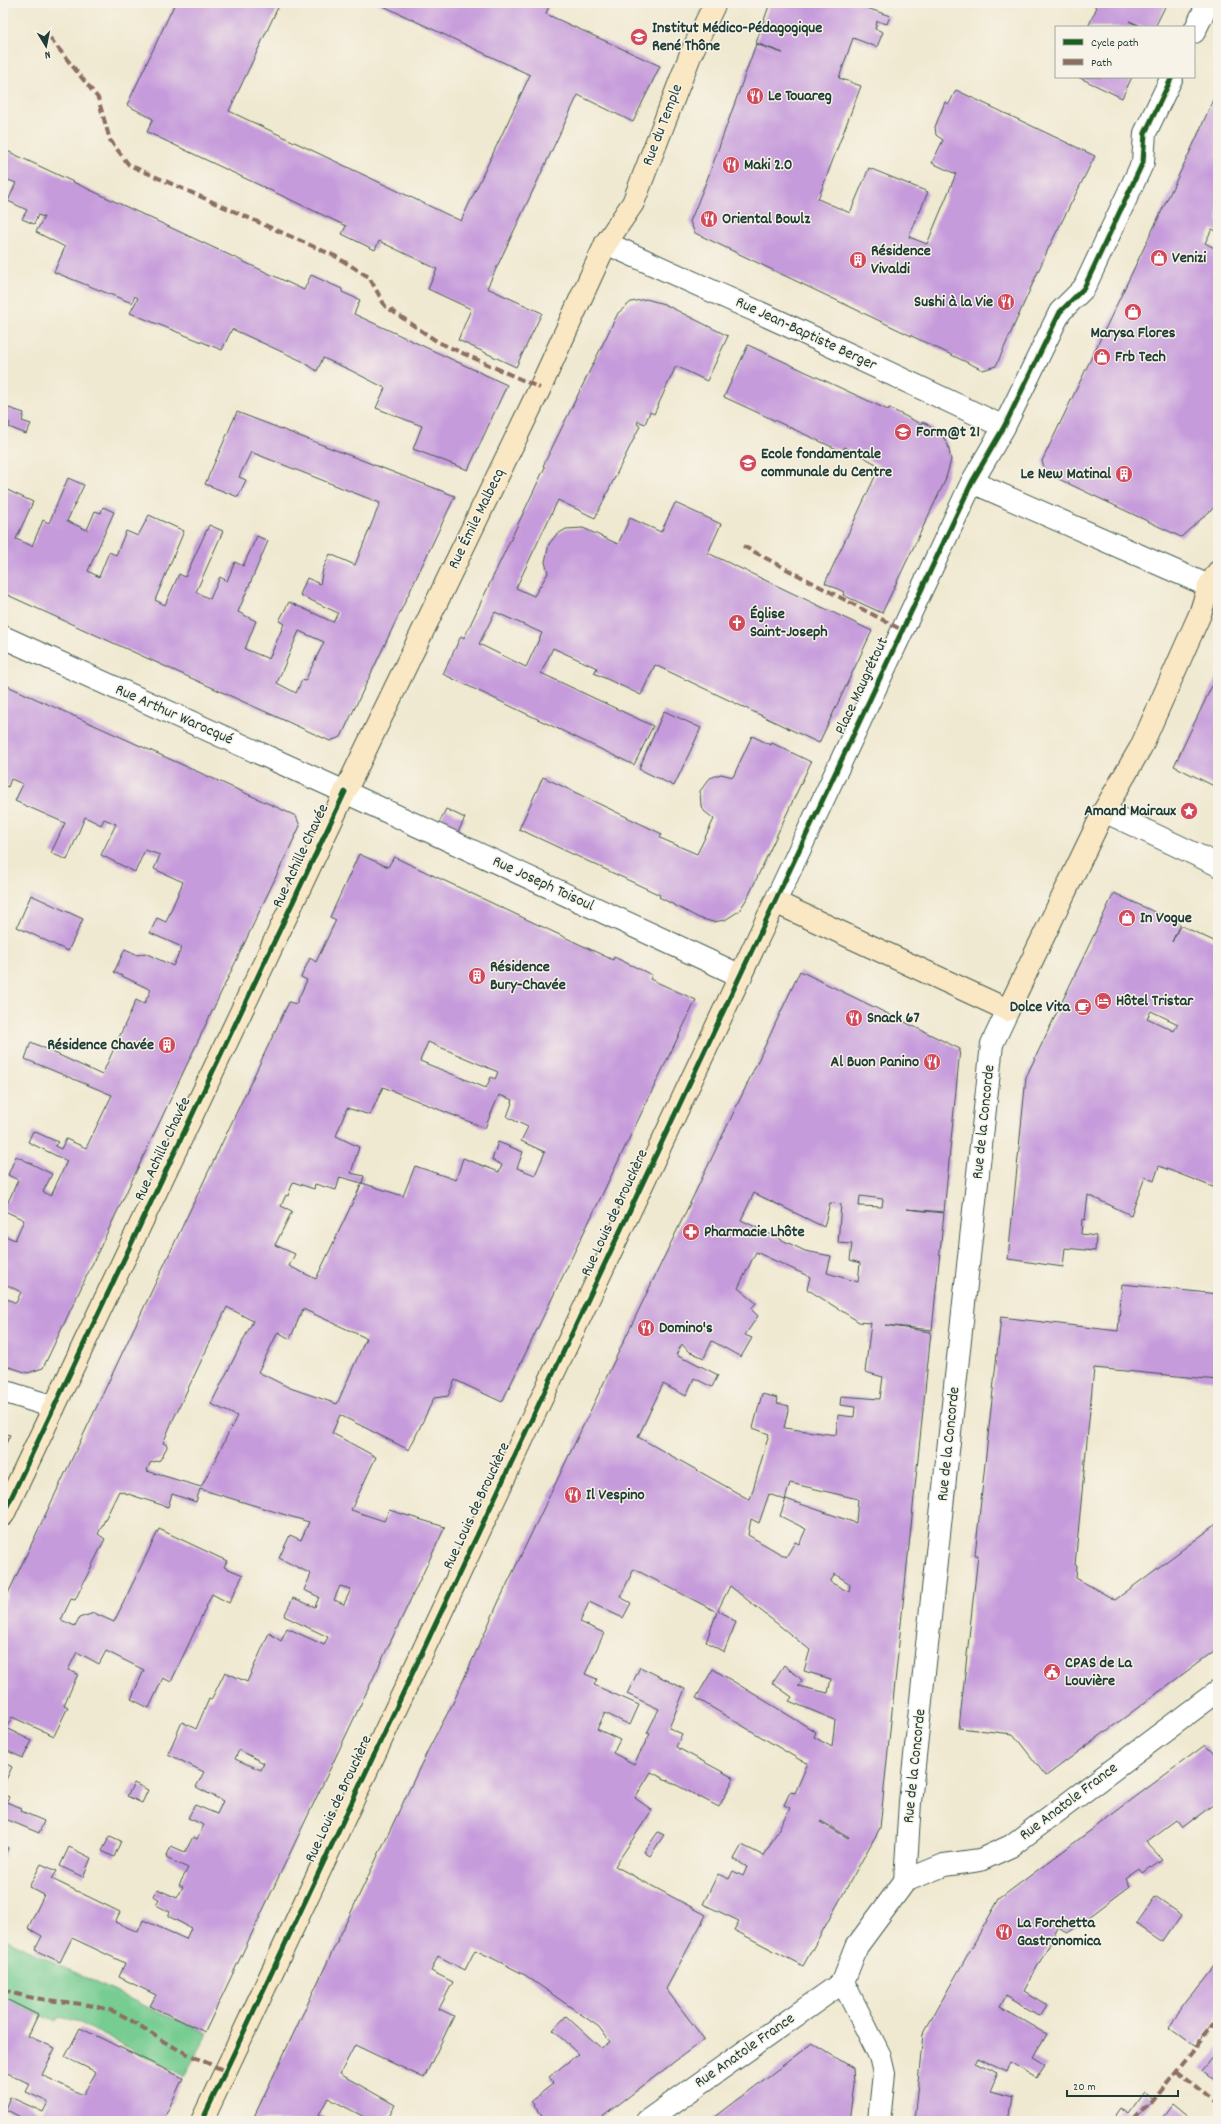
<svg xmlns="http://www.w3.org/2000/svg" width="1221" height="2124" font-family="Dekko,sans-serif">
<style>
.green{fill:#76cc91;stroke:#4a8462}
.building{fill:#c69bdb;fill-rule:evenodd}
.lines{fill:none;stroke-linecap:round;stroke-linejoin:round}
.street-casing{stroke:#3e574c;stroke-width:24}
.secondary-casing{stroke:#3e574c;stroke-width:24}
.street{stroke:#fff;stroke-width:22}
.secondary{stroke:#fae7c3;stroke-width:22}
.quiet{stroke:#8d6e63;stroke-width:4;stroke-dasharray:8 4;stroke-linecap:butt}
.cycleway-casing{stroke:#f7f3e8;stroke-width:8}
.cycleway{stroke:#1b5e20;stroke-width:5}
.labels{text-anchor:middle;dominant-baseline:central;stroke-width:3;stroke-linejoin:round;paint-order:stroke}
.poi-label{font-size:16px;font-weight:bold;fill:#1f3d34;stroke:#f7f3e8;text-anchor:start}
.street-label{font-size:16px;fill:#1f3d34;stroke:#f7f3e8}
</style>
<rect width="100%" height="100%" fill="#f7f3e8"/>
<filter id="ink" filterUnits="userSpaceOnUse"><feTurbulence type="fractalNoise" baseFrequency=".025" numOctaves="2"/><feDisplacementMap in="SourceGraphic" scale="8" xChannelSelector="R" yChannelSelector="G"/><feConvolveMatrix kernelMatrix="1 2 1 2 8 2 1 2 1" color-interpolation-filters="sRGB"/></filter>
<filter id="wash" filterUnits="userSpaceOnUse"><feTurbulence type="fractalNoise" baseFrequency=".012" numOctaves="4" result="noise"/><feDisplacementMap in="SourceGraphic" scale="16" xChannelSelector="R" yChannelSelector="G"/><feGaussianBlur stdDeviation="0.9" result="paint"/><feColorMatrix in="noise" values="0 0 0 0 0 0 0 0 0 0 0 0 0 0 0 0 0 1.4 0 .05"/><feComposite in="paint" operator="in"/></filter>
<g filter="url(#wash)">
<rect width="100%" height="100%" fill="#f0e9d1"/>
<path class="green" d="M3,1938L149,2008L208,2034L184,2076L76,2021L59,2017L56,2022L3,1999Z"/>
<g id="blocks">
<path class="building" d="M175,3H280L229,111L461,221L530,75L377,3H550L546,14L660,66L633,122L578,95L487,288L542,313L516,367L458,340L471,309L428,289L437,269L379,241L375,250L342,234L346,226L147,132L153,119L127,105Z
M770,3H865L864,7L890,16L887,24L877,21L875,29L883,32L877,47L853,38L839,78L861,86L818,199L850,213L869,168L928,192L909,237L927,244L956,174L932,163L943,140L936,135L935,127L945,102L949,104L956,90L1095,156L1049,247L996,366L983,370L695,233L690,222L710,172L756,44L783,53L756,43Z
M1089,3H1167L1155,27H1143L1129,21L1141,27H1088L1097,7Z
M1078,77H1132L1122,98Z
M1218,88V232L1212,229L1205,243L1218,250V504L1181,537L1046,473L1042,461L1196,139Z
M5,150L304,290L311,275L342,289V292L360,300L354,314L507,385L468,470L413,449L422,426L376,408L385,388L348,369L323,358L317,371L302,361L232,329L222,350L130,313L138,298L135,296L132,303L54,272L65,247L36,232L44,217L38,215L34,224L22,219L27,210L8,201L16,183L3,178V155Z
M646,299L664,304L728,336L707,381L676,366L654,414L650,412L645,424L638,421L637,424L640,426L595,518L558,500L516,588L534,596L548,573L545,562L549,544L556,535L566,529L583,528L618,544L630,518L661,532L675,503L721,524L708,553L872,631L819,743L655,665L641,695L594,673L597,668L553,648L541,673L653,726L634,765L443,674L461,636L464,638L545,467L543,466L618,313L631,302ZM495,612L542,633L526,667L479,644Z
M748,345L888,410L889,408L921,424L922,422L927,424L944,438L948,445L951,460L945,481L882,613L843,595L844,592L825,583L880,466L845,447L843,452L724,397Z
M3,406L24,413L22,421L31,424L26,434L9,427L10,423L3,418Z
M237,412L455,496L341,737L330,741L3,593V488L33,502L16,539L32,546L43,520L49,523L68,478L84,485L67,521L87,530L95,511L101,513L103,507L114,512L88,571L99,577L109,552L116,555L126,531L138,536L149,515L184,531L155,600L165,605L179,574L185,577L209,525L223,531L196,592L210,599L220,577L227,581L235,562L243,566L257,536L268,541L238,612L256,621L245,649L269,659L284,624L279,621L289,602L333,622L338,613L300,595L307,578L320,584L323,569L330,554L355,565L380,503L251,452L239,477L246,480L238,497L205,484ZM299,631L324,642L305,681L302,680L296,693L277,683Z
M1218,673V788L1174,766Z
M3,684L296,816L300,826L43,1368L28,1373L3,1365V1297L16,1303L21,1292L3,1283V1253L5,1249L3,1248V1235L15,1240L24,1220L3,1210V1200L8,1202L18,1180L8,1175L16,1156L52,1174L43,1192L51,1196L67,1161L28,1142L33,1131L58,1142L55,1146L61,1149L66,1139L86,1148L112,1095L25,1059L31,1042L102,1075L136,1000L144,1004L151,990L114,972L125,949L138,955L145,953L173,966L182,947L150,933L157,918L166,922L183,882L154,869L160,855L145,850L135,872L101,855L116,824L104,819L101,825L85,817L67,860L51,853L65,823L15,801L23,784L11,779L8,787L3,785Z
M664,711L701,728L674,786L639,769Z
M752,736L771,745L772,743L811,762L748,897L739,911L725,920L713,922L699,918L659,897L660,895L519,829L543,777L662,834L660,838L697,854L714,819L704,811L701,806L700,791L710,778L721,774L733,777Z
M446,809L465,818L455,838L436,829Z
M359,854L388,867L394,857L613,960L614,957L652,975L650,979L696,1000L502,1402L455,1380L448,1396L434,1398L409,1450L340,1415L332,1433L376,1457L351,1510L384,1521L389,1510L445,1527L205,2032L150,2006L156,1995L119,1977L125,1963L72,1938L60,1962L35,1950L42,1936L28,1928L44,1895L29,1887L41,1864L57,1871L52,1879L120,1912L115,1922L138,1932L143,1920L186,1939L191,1928L168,1916L170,1912L156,1905L159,1899L153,1896L157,1889L177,1898L183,1887L179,1885L188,1868L166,1858L171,1846L185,1852L193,1837L197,1839L204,1825L188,1818L195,1805L217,1814L223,1801L196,1787L204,1772L168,1754L182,1722L196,1729L209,1699L211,1700L225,1672L247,1682L269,1633L281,1641L287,1628L324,1645L328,1637L284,1616L293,1598L315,1607L319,1597L304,1590L311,1574L279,1558L290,1535L301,1540L309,1522L200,1489L196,1502L172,1494L168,1507L119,1491L98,1534L105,1539L75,1600L71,1599L61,1620L75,1626L79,1618L94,1613L114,1622L159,1529L227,1561L224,1567L243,1575L229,1603L212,1594L171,1682L163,1678L149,1708L131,1699L144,1670L106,1651L99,1664L77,1652L68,1670L78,1674L64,1705L68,1707L54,1736L12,1717L6,1728L32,1741L23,1758L3,1749V1604L288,1004L289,1002L296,1004L307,980L301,977L310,958L316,962L336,920L330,917ZM428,1042L498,1072L495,1079L491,1077L486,1088L420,1061ZM383,1087L485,1128L499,1095L513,1100L507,1117L528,1127L521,1141L545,1152L535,1175L517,1168L523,1152L498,1142L492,1160L502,1165L499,1172L463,1158L456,1180L415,1166L403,1196L362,1183L316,1279L289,1266L295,1254L275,1245L292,1211L281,1206L286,1195L288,1196L293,1182L314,1189L315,1184L336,1190L340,1177L362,1183L364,1176L351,1173L359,1147L336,1136L347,1108L370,1115ZM227,1307L253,1321L211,1404L237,1416L216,1458L201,1487L147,1471L150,1463L160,1460L167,1447V1445L163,1443L172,1422ZM303,1309L366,1338L337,1404L290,1388L258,1372L278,1332L290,1339ZM340,1586L351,1589L344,1604L334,1600ZM239,1750L264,1763L261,1770L235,1759Z
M1114,893L1180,924L1172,942L1180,925L1218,943V1189L1159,1166L1154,1181L1145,1177L1131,1215L1088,1195L1085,1220L1082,1219L1081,1234L1096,1236L1095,1251L1065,1248L1063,1267L1008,1259L1026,1077ZM1151,1011L1178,1024L1174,1031L1147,1018Z
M31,895L83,919L68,951L17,927Z
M800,971L960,1049L944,1212L906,1209L944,1213L932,1330L885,1325L931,1332L880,1828L875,1837L803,1966L734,1930L739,1921L703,1904L718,1874L729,1879L733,1871L743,1876L747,1867L734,1859L742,1845L764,1856L790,1808L784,1805L790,1792L795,1793L808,1763L800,1760L696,1698L713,1669L816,1732L814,1737L832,1747L835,1720L789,1701L792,1697L772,1683L784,1665L802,1680L798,1686L828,1693L831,1679L804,1671L810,1650L730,1586L718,1610L736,1622L724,1652L706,1642L717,1612L634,1569L620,1597L631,1603L623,1618L589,1602L580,1622L604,1633L585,1674L597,1679L594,1685L639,1705L630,1725L605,1713L597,1729L620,1740L613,1753L634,1764L650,1734L647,1733L659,1709L627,1694L640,1667L685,1689L669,1728L682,1734L676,1747L734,1778L719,1807L651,1772L635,1798L652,1810L615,1866L706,1915L666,1989L704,2039L597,2121H540L544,2118L531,2101L554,2083L549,2077L578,2054L553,2030L566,2016L601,2048L610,2042L599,2027L525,1975L490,1957L475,1950L465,1970L438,1956L431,1971L453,1982L439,2009L454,2016L424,2078L355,2045L340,2074L395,2105L386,2121H372L328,2098L319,2114L330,2121H252L428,1750L453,1703L499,1601L741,1097ZM754,1193L824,1227L830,1203L841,1204L838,1243L852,1244L850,1260L860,1263L858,1282L827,1273L831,1256L805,1251L741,1220ZM860,1196L883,1199L882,1207L859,1206ZM756,1252L810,1277L807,1289L859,1322L871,1323L865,1372L883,1377L880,1399L841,1396L840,1405L855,1407L854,1417L838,1415L836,1435L784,1428L789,1406L777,1403L778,1398L762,1394L753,1428L769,1434L750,1500L638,1437L663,1384L686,1396L694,1378L712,1387L718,1375L687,1359L686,1360L676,1355L682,1344L688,1351L704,1358L712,1341L741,1357L752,1338L745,1335L758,1316L751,1309L756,1303L738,1288ZM790,1483L858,1499L856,1523L786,1499L780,1516L806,1529L799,1544L795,1542L786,1557L748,1535L751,1519L759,1523L769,1494L785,1500ZM835,1574L850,1584L849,1592L830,1582ZM821,1821L849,1837L848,1838L820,1822Z
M1122,1284L1218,1294V1380L1094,1368L1075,1565L1077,1566L1076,1578L1115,1600L1218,1523V1648L1046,1776L1013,1734L959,1728L978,1555H975L1001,1317L1118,1331Z
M3,1433L10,1435L3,1450Z
M1205,1745L1218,1758V1801L1182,1828L1176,1820L1146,1842L1162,1859L1143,1873L1140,1869L1126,1879L1130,1886L1068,1933L1058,1928L1024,1991L1047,2005L1040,2016L1006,1996L1000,2007L1046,2034L1033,2057L1046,2064L1037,2078L1011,2062L1007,2072L977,2058L975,2062L998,2073L990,2091L1013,2097L1009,2121H914L923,2034L999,1899Z
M3,1762L12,1767L3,1786Z
M134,1783L148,1790L142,1803L127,1796Z
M3,1794L9,1797L6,1802L22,1808L21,1811L44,1821L39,1833L3,1818Z
M658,1832L664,1835L650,1856L644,1852Z
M110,1836L121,1841L114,1857L102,1851Z
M3,1845L8,1848L4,1857L3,1856Z
M69,1847L91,1858L83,1877L60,1866Z
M1155,1897L1181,1915L1163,1942L1136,1924Z
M1218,1960V2017L1195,2046L1168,2026Z
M4,1998L38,2015L28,2036L55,2048L42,2075L83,2095L96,2072L65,2057L80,2028L183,2078L163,2121H28L5,2109L10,2097L43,2112L48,2102L26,2092L30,2084L3,2071Z
M812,2043L853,2068L854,2084L849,2121H710Z
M1218,2048V2083L1201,2069Z
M1144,2093L1153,2099L1137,2121H1111L1120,2108L1129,2114Z
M1173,2103L1195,2121H1159Z"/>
</g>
</g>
<g filter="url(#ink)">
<use href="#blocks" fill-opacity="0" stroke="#3e574c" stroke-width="1"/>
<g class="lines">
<defs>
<path id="street" d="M1194,32L1208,3
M606,243L789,326L1004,427
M972,482L1209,586
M3,637L345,792L741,976
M1104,811L1218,865
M775,902L972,482L1004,427L1060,312L1084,288L1143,162L1145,133L1172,77
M3,1391L54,1407
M905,1881L910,1802L992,1044L1008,1010
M843,1982L857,1946L905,1881L944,1865L980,1860L1011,1846L1218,1691
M843,1982L880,2056L884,2073L879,2121
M647,2121L843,1982"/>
<path id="secondary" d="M3,1515L345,792L540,388L606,243L633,203L690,56L715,3
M202,2121L775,902L1008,1010L1104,811L1141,747L1200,614L1209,586L1218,572"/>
</defs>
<use href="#street" class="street-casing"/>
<use href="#secondary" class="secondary-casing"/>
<use href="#street" class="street"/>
<use href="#secondary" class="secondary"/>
<path class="quiet" d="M50,38L98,98L110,140L129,165L335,256L369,277L385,306L438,342L540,388
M743,546L902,630
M3,1989C37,2004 75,1999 110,2010C131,2018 148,2032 168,2044C186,2054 206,2062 225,2071
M1176,2071L1218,2106
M1135,2121L1218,2018"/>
<defs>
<path id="cycleway" d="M3,1515L345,792
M202,2121L972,482L1004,427L1060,312L1084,288L1143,162L1145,133L1172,77"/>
</defs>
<use href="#cycleway" class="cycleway-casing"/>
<use href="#cycleway" class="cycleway"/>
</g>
</g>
<defs>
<symbol id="school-disc" viewBox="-11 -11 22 22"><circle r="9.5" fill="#d1495b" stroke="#f7f3e8"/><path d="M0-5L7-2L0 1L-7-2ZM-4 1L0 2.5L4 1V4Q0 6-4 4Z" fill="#fff"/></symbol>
<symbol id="restaurant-disc" viewBox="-11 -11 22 22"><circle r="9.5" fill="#d1495b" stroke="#f7f3e8"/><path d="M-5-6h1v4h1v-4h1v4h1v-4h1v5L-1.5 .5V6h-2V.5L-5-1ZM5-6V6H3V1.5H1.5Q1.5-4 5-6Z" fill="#fff"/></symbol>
<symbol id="shop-disc" viewBox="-11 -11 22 22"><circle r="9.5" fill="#d1495b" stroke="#f7f3e8"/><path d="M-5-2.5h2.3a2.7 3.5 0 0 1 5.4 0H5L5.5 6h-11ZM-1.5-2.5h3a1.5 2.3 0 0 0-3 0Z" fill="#fff"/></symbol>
<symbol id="building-disc" viewBox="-11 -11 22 22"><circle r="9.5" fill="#d1495b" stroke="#f7f3e8"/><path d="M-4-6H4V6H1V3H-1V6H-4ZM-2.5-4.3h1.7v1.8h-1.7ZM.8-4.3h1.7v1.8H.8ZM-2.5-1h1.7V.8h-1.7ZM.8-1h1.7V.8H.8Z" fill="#fff"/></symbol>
<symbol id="church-disc" viewBox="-11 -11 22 22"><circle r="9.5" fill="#d1495b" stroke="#f7f3e8"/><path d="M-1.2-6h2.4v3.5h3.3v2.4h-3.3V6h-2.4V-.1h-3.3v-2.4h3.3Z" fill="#fff"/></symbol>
<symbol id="sight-disc" viewBox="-11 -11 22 22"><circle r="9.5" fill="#d1495b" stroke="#f7f3e8"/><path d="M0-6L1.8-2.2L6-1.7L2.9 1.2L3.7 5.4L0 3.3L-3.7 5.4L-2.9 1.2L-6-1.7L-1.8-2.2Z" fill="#fff"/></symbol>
<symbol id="hotel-disc" viewBox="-11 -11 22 22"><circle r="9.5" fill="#d1495b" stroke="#f7f3e8"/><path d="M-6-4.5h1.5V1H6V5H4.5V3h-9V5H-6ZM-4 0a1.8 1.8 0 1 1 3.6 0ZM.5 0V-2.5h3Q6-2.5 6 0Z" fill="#fff"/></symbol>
<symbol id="cafe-disc" viewBox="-11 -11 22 22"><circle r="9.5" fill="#d1495b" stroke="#f7f3e8"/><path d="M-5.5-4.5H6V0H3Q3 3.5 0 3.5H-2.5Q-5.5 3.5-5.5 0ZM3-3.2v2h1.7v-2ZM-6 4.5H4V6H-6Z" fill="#fff"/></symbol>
<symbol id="pharmacy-disc" viewBox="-11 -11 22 22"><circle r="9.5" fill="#d1495b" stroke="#f7f3e8"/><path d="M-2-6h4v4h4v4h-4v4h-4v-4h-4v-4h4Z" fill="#fff"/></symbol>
<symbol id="civic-disc" viewBox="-11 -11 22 22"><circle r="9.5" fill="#d1495b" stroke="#f7f3e8"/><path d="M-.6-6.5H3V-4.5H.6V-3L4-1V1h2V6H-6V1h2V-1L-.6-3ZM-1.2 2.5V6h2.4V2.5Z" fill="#fff"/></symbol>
</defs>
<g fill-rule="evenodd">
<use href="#school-disc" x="629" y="27" width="20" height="20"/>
<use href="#restaurant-disc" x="745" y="86" width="20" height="20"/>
<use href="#restaurant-disc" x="721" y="155" width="20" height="20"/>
<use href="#restaurant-disc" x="699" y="209" width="20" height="20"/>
<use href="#shop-disc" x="1149" y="248" width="20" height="20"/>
<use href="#building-disc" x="848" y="250" width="20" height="20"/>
<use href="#restaurant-disc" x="996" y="292" width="20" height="20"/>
<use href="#shop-disc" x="1123" y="302" width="20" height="20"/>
<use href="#shop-disc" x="1092" y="347" width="20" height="20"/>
<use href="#school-disc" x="893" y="422" width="20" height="20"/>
<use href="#school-disc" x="738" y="453" width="20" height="20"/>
<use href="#building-disc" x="1114" y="464" width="20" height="20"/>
<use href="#church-disc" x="727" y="613" width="20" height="20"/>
<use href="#sight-disc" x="1179" y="801" width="20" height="20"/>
<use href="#shop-disc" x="1117" y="908" width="20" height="20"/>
<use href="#building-disc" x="467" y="966" width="20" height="20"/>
<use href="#hotel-disc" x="1093" y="991" width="20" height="20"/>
<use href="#cafe-disc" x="1073" y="997" width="20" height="20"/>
<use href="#restaurant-disc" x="844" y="1008" width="20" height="20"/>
<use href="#building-disc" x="157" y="1035" width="20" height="20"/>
<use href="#restaurant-disc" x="922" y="1052" width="20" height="20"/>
<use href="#pharmacy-disc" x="681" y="1222" width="20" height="20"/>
<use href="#restaurant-disc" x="636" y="1318" width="20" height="20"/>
<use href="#restaurant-disc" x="563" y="1485" width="20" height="20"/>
<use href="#civic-disc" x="1042" y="1662" width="20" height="20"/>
<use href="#restaurant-disc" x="994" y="1922" width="20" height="20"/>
</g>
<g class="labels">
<g class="poi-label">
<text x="652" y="28">Institut Médico-Pédagogique<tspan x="652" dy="18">René Thône</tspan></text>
<text x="768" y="96">Le Touareg</text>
<text x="744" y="165">Maki 2.0</text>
<text x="722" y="219">Oriental Bowlz</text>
<text x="871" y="251">Résidence<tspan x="871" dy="18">Vivaldi</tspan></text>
<text x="1172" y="258">Venizi</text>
<text x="993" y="302" text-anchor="end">Sushi à la Vie</text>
<text x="1133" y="333" text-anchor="middle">Marysa Flores</text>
<text x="1115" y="357">Frb Tech</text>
<text x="916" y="432">Form@t 21</text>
<text x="761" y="454">Ecole fondamentale<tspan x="761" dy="18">communale du Centre</tspan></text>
<text x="1111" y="474" text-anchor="end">Le New Matinal</text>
<text x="750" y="614">Église<tspan x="750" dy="18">Saint-Joseph</tspan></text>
<text x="1176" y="811" text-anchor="end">Amand Mairaux</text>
<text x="1140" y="918">In Vogue</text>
<text x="490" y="967">Résidence<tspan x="490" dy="18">Bury-Chavée</tspan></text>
<text x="1116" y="1001">Hôtel Tristar</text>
<text x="1070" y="1007" text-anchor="end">Dolce Vita</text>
<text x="867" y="1018">Snack 67</text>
<text x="154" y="1045" text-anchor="end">Résidence Chavée</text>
<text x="919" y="1062" text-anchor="end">Al Buon Panino</text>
<text x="704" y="1232">Pharmacie Lhôte</text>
<text x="659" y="1328">Domino's</text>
<text x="586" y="1495">Il Vespino</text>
<text x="1065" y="1663">CPAS de La<tspan x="1065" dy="18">Louvière</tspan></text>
<text x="1017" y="1923">La Forchetta<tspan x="1017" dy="18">Gastronomica</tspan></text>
</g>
<g class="street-label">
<text transform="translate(663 125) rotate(-69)">Rue du Temple</text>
<text transform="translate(806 334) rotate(25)">Rue Jean-Baptiste Berger</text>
<text transform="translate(477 519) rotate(-64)">Rue Émile Malbecq</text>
<text transform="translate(862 686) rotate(-65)">Place Maugrétout</text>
<text transform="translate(174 715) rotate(24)">Rue Arthur Warocqué</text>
<text transform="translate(301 856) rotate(-65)">Rue Achille Chavée</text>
<text transform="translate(543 884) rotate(25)">Rue Joseph Toisoul</text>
<text transform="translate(984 1122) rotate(-84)">Rue de la Concorde</text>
<text transform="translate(163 1149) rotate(-65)">Rue Achille Chavée</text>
<text transform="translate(615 1213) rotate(-65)">Rue Louis de Brouckère</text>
<text transform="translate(949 1444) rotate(-84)">Rue de la Concorde</text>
<text transform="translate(477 1506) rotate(-65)">Rue Louis de Brouckère</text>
<text transform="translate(915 1766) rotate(-84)">Rue de la Concorde</text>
<text transform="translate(339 1799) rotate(-65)">Rue Louis de Brouckère</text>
<text transform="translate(1069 1802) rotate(-37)">Rue Anatole France</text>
<text transform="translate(745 2051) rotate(-35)">Rue Anatole France</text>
</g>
</g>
<rect width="1221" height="2124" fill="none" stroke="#f7f3e8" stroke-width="16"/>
<rect x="1055" y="26" width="140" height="52" fill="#f7f3e8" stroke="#a1aaa0"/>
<rect x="1063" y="39" width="20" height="6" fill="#1b5e20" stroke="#a1aaa0"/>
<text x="1091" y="46" font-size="12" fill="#1f3d34">Cycle path</text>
<rect x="1063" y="59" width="20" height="6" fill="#8d6e63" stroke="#a1aaa0"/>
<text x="1091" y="66" font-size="12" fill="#1f3d34">Path</text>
<g transform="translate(46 46) rotate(170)" stroke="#f7f3e8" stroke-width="3" paint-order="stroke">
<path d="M0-3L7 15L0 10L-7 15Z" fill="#1f3d34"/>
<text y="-6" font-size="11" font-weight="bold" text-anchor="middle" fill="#1f3d34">N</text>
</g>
<path d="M1067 2090v6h111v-6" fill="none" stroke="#1f3d34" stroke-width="2"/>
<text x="1073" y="2090" font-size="12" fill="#1f3d34" stroke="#f7f3e8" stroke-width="3" paint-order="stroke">20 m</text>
</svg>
